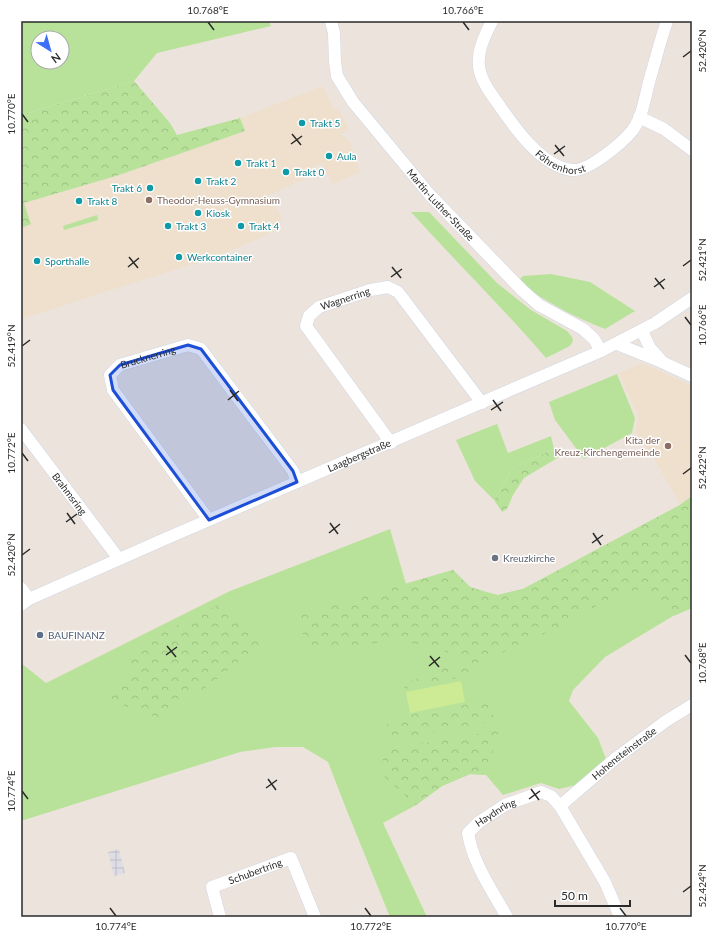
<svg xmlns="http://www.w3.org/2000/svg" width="713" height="938" font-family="Lato,sans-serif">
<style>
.industrial{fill:url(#industrial-grid)}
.education{fill:#eee0cc}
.grass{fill:#b8e299;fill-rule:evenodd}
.forest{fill:url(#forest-crowns)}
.pitch{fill:#cdea95}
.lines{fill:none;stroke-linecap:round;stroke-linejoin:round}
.minor-casing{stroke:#d1d6e3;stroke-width:13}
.minor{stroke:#fff;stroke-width:12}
.marked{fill:#1d4ed8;fill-opacity:0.2;stroke:#1d4ed8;stroke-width:3;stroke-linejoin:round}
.ticks{fill:none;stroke:#2a2a2a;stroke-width:1.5}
.culture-dot{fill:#0f9aa8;stroke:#fff;stroke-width:1.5}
.education-dot{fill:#8d6e63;stroke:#fff;stroke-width:1.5}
.worship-dot{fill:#6b7280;stroke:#fff;stroke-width:1.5}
.service-dot{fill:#5c6f8a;stroke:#fff;stroke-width:1.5}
.labels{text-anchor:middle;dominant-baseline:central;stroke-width:3;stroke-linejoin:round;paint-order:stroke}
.culture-label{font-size:10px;fill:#0d838f;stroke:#fff;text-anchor:start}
.street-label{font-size:10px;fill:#2a2a2a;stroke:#fff}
.education-label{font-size:10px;fill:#785e54;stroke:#fff;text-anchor:start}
.worship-label{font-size:10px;fill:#5b616d;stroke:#fff;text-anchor:start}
.service-label{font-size:10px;fill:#4e5e75;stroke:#fff;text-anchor:start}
.neatline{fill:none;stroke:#2a2a2a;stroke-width:1.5}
.ticks-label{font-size:10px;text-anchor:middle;fill:#2a2a2a}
</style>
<defs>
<pattern id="industrial-grid" width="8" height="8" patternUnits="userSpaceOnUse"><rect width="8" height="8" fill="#dedde5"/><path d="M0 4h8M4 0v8" fill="none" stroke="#bfbec5"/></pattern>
<pattern id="forest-crowns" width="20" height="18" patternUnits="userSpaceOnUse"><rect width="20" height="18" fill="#b8e299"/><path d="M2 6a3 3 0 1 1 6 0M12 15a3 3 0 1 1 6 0" fill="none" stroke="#9ec284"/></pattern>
</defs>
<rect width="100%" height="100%" fill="#ece4dc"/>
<path class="industrial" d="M119,849L125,873L114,876L108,852Z"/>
<path class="education" d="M323,86L334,110L339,109L349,130L340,134L350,141L360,172L333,184L321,163L309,169L312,176L264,197L267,203L270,206L273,204L281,216L280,226L265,236L223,254L165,273L21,319V204L119,175L245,131L240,118Z
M642,363L692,386V496L680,505L655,460L635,432L638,417L619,373Z"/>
<path class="grass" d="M21,21H269L271,26L157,53L134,81L21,115ZM38,38H62V62H38Z
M411,212H429L497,283L531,310L567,331L572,337L573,341L570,346L546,358C503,308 455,261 411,212Z
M97,215L98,220L64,230L63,226Z
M551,274L590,282L635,311L605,329C571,316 546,301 517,282L523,276Z
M617,374L635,418L632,433L584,459L555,420L549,402Z
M497,424L508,453L551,436L554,449L513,468L494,500L475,481L456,440Z
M692,496V608L673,616L605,657L573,690L569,701L598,738L606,759L576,785L559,789L541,783L503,795L486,775L470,774L442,786L416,805L383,823L427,917H390L347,811L328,762L303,747H276L240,752L21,821V663L46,683L230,591L390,529L406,584L453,570L470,587L486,592L498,595L523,589L680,505Z"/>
<path class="forest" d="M134,81L170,123L177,135L240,118L245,131L119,175L24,203L31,224L21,228V115Z
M554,449L559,457L524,478L513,495L507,509L502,512L494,500L513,468Z
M692,496V608L673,616L641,589L608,600L548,632L479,663H472L444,651L417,644L396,641L326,648L305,646L299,614L453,570L470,587L486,592L498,595L523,589L680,505Z
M220,604L235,619L264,641L211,684L159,718L108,700L122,686L130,672L129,649Z
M454,664L467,669L472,675L405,689L403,684Z
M488,700L495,721L385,741L388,719Z
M499,730L486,775L470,774L442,786L416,805L381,774L384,750Z"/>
<path class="pitch" d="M461,681L465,702L410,713L406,692Z"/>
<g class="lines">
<defs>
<g id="minor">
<path id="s1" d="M331,21L334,33L335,62L337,76L353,102L430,195L523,291L539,305L583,329L594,339L601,351"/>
<path id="s2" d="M492,21C485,35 477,51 479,67C481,81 491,94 499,105C515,128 542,167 572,170C588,172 622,143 632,131C642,118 645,98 649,82C655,62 660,41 667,21"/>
<path d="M639,117L664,129L692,150"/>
<path d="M642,331L650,348L660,359"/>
<path d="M617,344L662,362L692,376"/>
<path id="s3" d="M21,429L119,559"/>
<path id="s4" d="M391,443L306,326L309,316L319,307L370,290L388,287L398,292L482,403"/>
<path id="s5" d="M209,520L113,390L110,375L120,365L188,345L201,349L293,471L297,482"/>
<path d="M21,588L29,599"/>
<path id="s6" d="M21,605L29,599L167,538L601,351L655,323L692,298"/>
<path id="s7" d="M560,806L616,758L666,721L692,705"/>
<path id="s8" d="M220,917L212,887L291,858L315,917"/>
<path id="s9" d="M507,917C492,890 473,864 468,833L479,822L505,805L541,792L551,796L560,806L605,882L620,917"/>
</g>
</defs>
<use href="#minor" class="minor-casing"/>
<use href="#minor" class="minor"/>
</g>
<path class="marked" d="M188,345L201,349L293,471L297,482L209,520L113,390L110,375L120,365Z"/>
<path class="ticks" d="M208,22L214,30M463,22L469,30M683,57L691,51M22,114L28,122M292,134L301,145M291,144L302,136M555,145L564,156M554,154L565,146M129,257L138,268M683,266L691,260M128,267L139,258M392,267L401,278M391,277L402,269M655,278L664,289M654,287L665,279M685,317L691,325M22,346L30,340M230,390L238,401M228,400L239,391M493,400L501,411M491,410L503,402M22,453L28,461M683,474L691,468M67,513L75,524M66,522L77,514M330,523L338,534M329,533L340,524M593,533L601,545M592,543L603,535M22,555L30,549M167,646L176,657M166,655L177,647M685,655L691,663M430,656L439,667M429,666L440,657M268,779L276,790M266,788L277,780M531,789L539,800M22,791L28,799M529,799L540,791M683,892L691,886M110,908L116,916M365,908L371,916M620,908L626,916"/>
<g class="culture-dot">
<circle cx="302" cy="123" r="4"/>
<circle cx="329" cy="156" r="4"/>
<circle cx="238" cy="163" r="4"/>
<circle cx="286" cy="172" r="4"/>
<circle cx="198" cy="181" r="4"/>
<circle cx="150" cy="188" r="4"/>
<circle cx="79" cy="201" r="4"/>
<circle cx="198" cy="213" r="4"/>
<circle cx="168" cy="226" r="4"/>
<circle cx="241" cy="226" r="4"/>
<circle cx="179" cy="257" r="4"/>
<circle cx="37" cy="261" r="4"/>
</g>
<g class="education-dot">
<circle cx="149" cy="200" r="4"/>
<circle cx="668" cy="446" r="4"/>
</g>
<circle class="worship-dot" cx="495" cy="558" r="4"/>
<circle class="service-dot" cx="40" cy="635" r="4"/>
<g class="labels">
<g class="culture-label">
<text x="310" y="123">Trakt 5</text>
<text x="337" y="156">Aula</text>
<text x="246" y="163">Trakt 1</text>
<text x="294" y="172">Trakt 0</text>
<text x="206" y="181">Trakt 2</text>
<text x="142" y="188" text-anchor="end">Trakt 6</text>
<text x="87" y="201">Trakt 8</text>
<text x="206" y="213">Kiosk</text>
<text x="176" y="226">Trakt 3</text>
<text x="249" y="226">Trakt 4</text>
<text x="187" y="257">Werkcontainer</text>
<text x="45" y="261">Sporthalle</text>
</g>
<g class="street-label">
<text stroke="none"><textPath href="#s2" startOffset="179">Föhrenhorst</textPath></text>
<text stroke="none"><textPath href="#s1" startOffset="221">Martin-Luther-Straße</textPath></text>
<text stroke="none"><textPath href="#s4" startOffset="196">Wagnerring</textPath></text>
<text stroke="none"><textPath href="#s5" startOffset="220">Brucknerring</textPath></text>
<text stroke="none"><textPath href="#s6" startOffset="370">Laagbergstraße</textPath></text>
<text stroke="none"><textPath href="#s3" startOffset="81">Brahmsring</textPath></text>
<text stroke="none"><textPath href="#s7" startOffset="83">Hohensteinstraße</textPath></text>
<text stroke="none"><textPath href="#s9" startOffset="128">Haydnring</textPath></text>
<text stroke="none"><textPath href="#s8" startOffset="77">Schubertring</textPath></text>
</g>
<g class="education-label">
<text x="157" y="200">Theodor-Heuss-Gymnasium</text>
<text x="660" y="440" text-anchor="end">Kita der<tspan x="660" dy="12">Kreuz-Kirchengemeinde</tspan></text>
</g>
<g class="worship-label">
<text x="503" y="558">Kreuzkirche</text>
</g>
<g class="service-label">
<text x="48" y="635">BAUFINANZ</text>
</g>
</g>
<rect width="713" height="938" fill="none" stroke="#ffffff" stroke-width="44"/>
<g transform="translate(50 50) rotate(143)"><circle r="19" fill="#ffffff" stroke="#aaaaaa"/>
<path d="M0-3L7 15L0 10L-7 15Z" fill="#3d70f8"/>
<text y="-6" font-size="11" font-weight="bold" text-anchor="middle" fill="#2a2a2a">N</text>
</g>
<path d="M555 900v6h75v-6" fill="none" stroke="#2a2a2a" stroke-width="2"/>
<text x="561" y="900" font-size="12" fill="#2a2a2a" stroke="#ffffff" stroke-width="3" paint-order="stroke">50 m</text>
<rect x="22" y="22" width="669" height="894" class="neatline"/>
<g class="ticks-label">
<text x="208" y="14">10.768°E</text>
<text x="463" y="14">10.766°E</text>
<text transform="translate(702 51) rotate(-90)" y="4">52.420°N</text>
<text transform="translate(11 114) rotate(-90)" y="4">10.770°E</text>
<text transform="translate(702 260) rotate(-90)" y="4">52.421°N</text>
<text transform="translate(702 325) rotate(-90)" y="4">10.766°E</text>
<text transform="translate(11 346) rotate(-90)" y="4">52.419°N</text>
<text transform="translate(11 453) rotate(-90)" y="4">10.772°E</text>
<text transform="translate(702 468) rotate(-90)" y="4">52.422°N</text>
<text transform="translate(11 555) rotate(-90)" y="4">52.420°N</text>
<text transform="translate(702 663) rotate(-90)" y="4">10.768°E</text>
<text transform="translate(11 791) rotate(-90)" y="4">10.774°E</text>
<text transform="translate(702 886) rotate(-90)" y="4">52.424°N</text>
<text x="116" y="930">10.774°E</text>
<text x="371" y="930">10.772°E</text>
<text x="626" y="930">10.770°E</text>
</g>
</svg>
